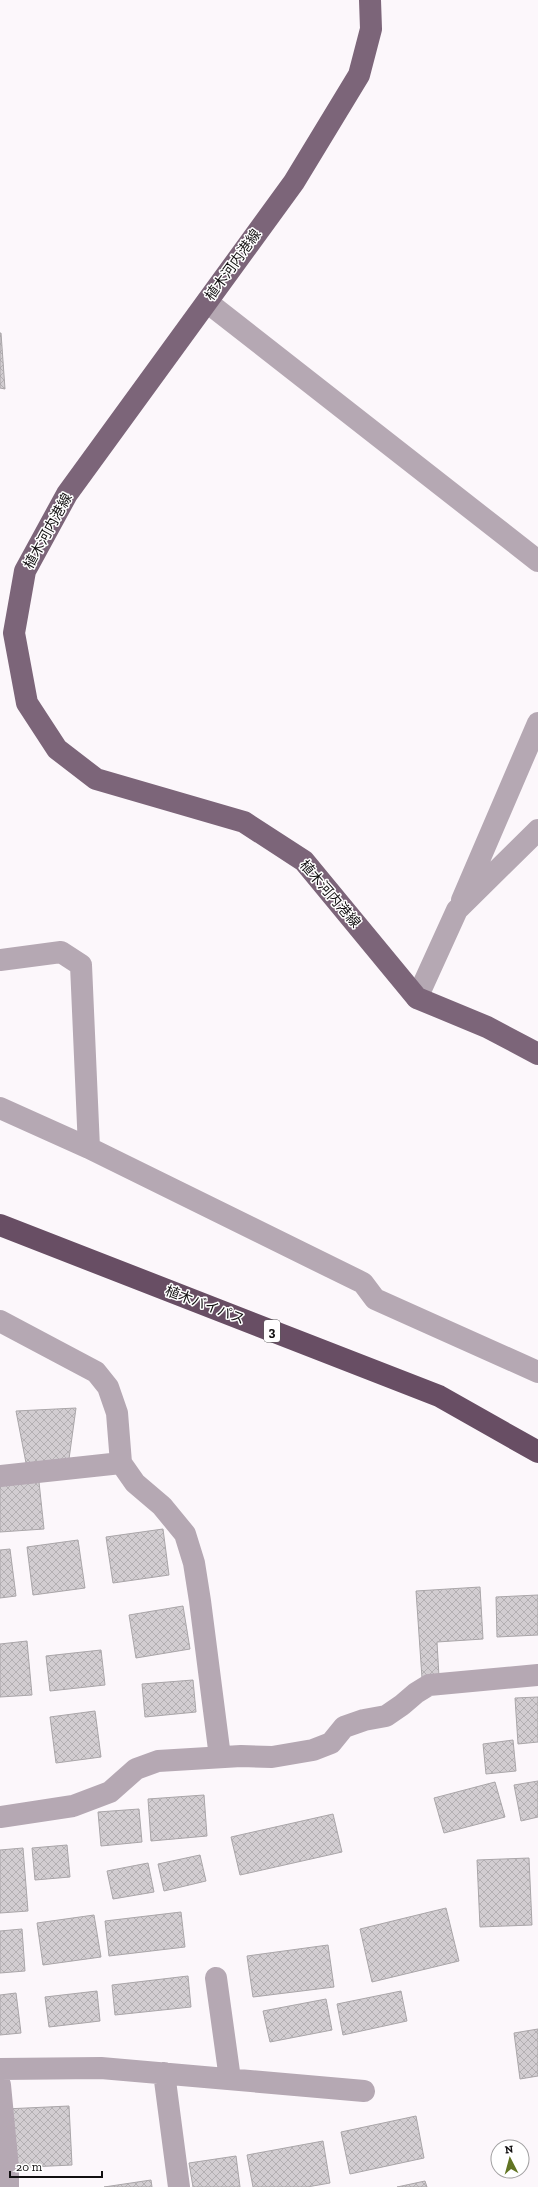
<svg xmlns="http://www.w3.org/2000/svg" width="538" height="2187" font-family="'Zilla Slab','Noto Sans JP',serif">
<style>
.building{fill:url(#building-cross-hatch);stroke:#aaa6a9}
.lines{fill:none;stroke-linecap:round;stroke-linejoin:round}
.minor{stroke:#b5a8b3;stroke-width:22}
.major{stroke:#7c6579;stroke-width:22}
.highway{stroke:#684e64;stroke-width:22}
.labels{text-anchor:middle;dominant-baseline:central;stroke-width:3;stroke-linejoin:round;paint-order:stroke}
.shield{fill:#fff;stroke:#595858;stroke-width:1}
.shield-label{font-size:13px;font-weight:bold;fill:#121011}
.street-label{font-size:14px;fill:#121011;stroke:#fff}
</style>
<defs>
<pattern id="building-cross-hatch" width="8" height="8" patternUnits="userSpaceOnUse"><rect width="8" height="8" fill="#d2cdd1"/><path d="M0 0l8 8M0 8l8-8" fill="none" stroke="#b3afb2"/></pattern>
</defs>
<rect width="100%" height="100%" fill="#fcf7fb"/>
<path class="building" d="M0,333H1L5,389L0,388Z
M76,1408L69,1459L26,1463L16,1411Z
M39,1482L44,1529L0,1532V1486Z
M163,1529L169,1575L113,1583L106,1537Z
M78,1540L85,1588L33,1595L27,1547Z
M10,1549L16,1596L0,1598V1550Z
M480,1587L483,1639L437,1642L439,1677L422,1678L416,1591Z
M538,1595V1635L497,1637L496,1597Z
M183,1606L190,1649L136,1658L129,1615Z
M27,1641L32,1695L0,1697V1644Z
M101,1650L105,1685L50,1691L46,1656Z
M193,1680L196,1712L145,1717L142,1684Z
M538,1697V1742L518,1744L515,1698Z
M95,1711L101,1757L56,1763L50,1717Z
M513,1740L516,1771L486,1774L483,1744Z
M538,1781V1817L521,1821L514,1785Z
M495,1782L505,1817L444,1833L434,1798Z
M204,1795L207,1836L151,1841L148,1799Z
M139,1809L142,1842L101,1846L98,1812Z
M333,1814L342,1852L240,1875L231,1837Z
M67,1845L70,1877L35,1880L32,1848Z
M23,1848L28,1911L0,1913V1850Z
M200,1855L206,1881L164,1891L158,1864Z
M529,1858L532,1925L480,1927L477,1860Z
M148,1863L154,1892L113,1899L107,1871Z
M446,1908L459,1961L372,1982L360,1929Z
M181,1912L185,1947L109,1956L105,1921Z
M94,1915L101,1957L43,1965L37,1923Z
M22,1929L25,1971L0,1973V1931Z
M328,1945L334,1987L253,1997L247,1956Z
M188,1976L191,2007L115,2015L112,1985Z
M97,1991L100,2021L49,2027L45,1997Z
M401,1991L407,2021L343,2035L337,2004Z
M16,1993L21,2033L0,2035V1995Z
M326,1999L332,2030L270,2042L263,2011Z
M538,2029V2076L520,2079L514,2033Z
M69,2106L72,2165L8,2168L5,2109Z
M416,2116L424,2158L350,2174L341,2132Z
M323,2141L330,2183L307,2187H253L247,2155Z
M236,2156L240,2187H193L189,2163Z
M151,2180L152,2187H104Z
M425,2181L427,2187H397Z"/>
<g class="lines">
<path class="minor" d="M207,302L538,561
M462,900L538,723
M0,960L61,952L81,965L89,1148
M417,998L457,910L538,830
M0,1108L89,1148L363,1283L375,1299L538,1372
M0,1321L96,1372L108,1387L117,1413L121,1463L135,1483L162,1506L185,1534L194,1563L200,1601L220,1757
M0,1476L121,1463
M0,1817L73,1806L110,1792L136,1769L158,1761L241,1756L272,1757L313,1750L331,1743L344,1727L364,1720L386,1716L402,1705L416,1693L429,1685L538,1675
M216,1978L230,2079
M0,2069L101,2068L364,2091
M164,2073L179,2187
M0,2085L8,2168V2187"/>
<path class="major" d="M370,0L371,29L359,75L294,182L67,494L25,571L14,633L27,703L57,749L96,779L244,822L304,861L417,998L487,1027L538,1054"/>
<path class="highway" d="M0,1225L439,1396L538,1452"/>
</g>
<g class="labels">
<rect class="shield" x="264" y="1320" width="16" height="22" rx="3"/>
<g class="shield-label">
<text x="272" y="1331">3</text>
</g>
<g class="street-label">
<text transform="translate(233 265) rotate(-54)">植木河内港線</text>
<text transform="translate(48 531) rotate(-61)">植木河内港線</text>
<text transform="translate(330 894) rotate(49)">植木河内港線</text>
<text transform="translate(205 1305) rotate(21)">植木バイパス</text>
</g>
</g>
<g transform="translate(510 2159) rotate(354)"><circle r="19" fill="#ffffff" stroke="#a09fa0"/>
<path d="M0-3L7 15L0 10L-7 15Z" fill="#617423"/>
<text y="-6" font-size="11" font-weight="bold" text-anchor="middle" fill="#121011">N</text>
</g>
<path d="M10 2171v6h92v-6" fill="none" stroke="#121011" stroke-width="2"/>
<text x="16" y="2171" font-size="12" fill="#121011" stroke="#ffffff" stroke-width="3" paint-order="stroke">20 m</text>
</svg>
